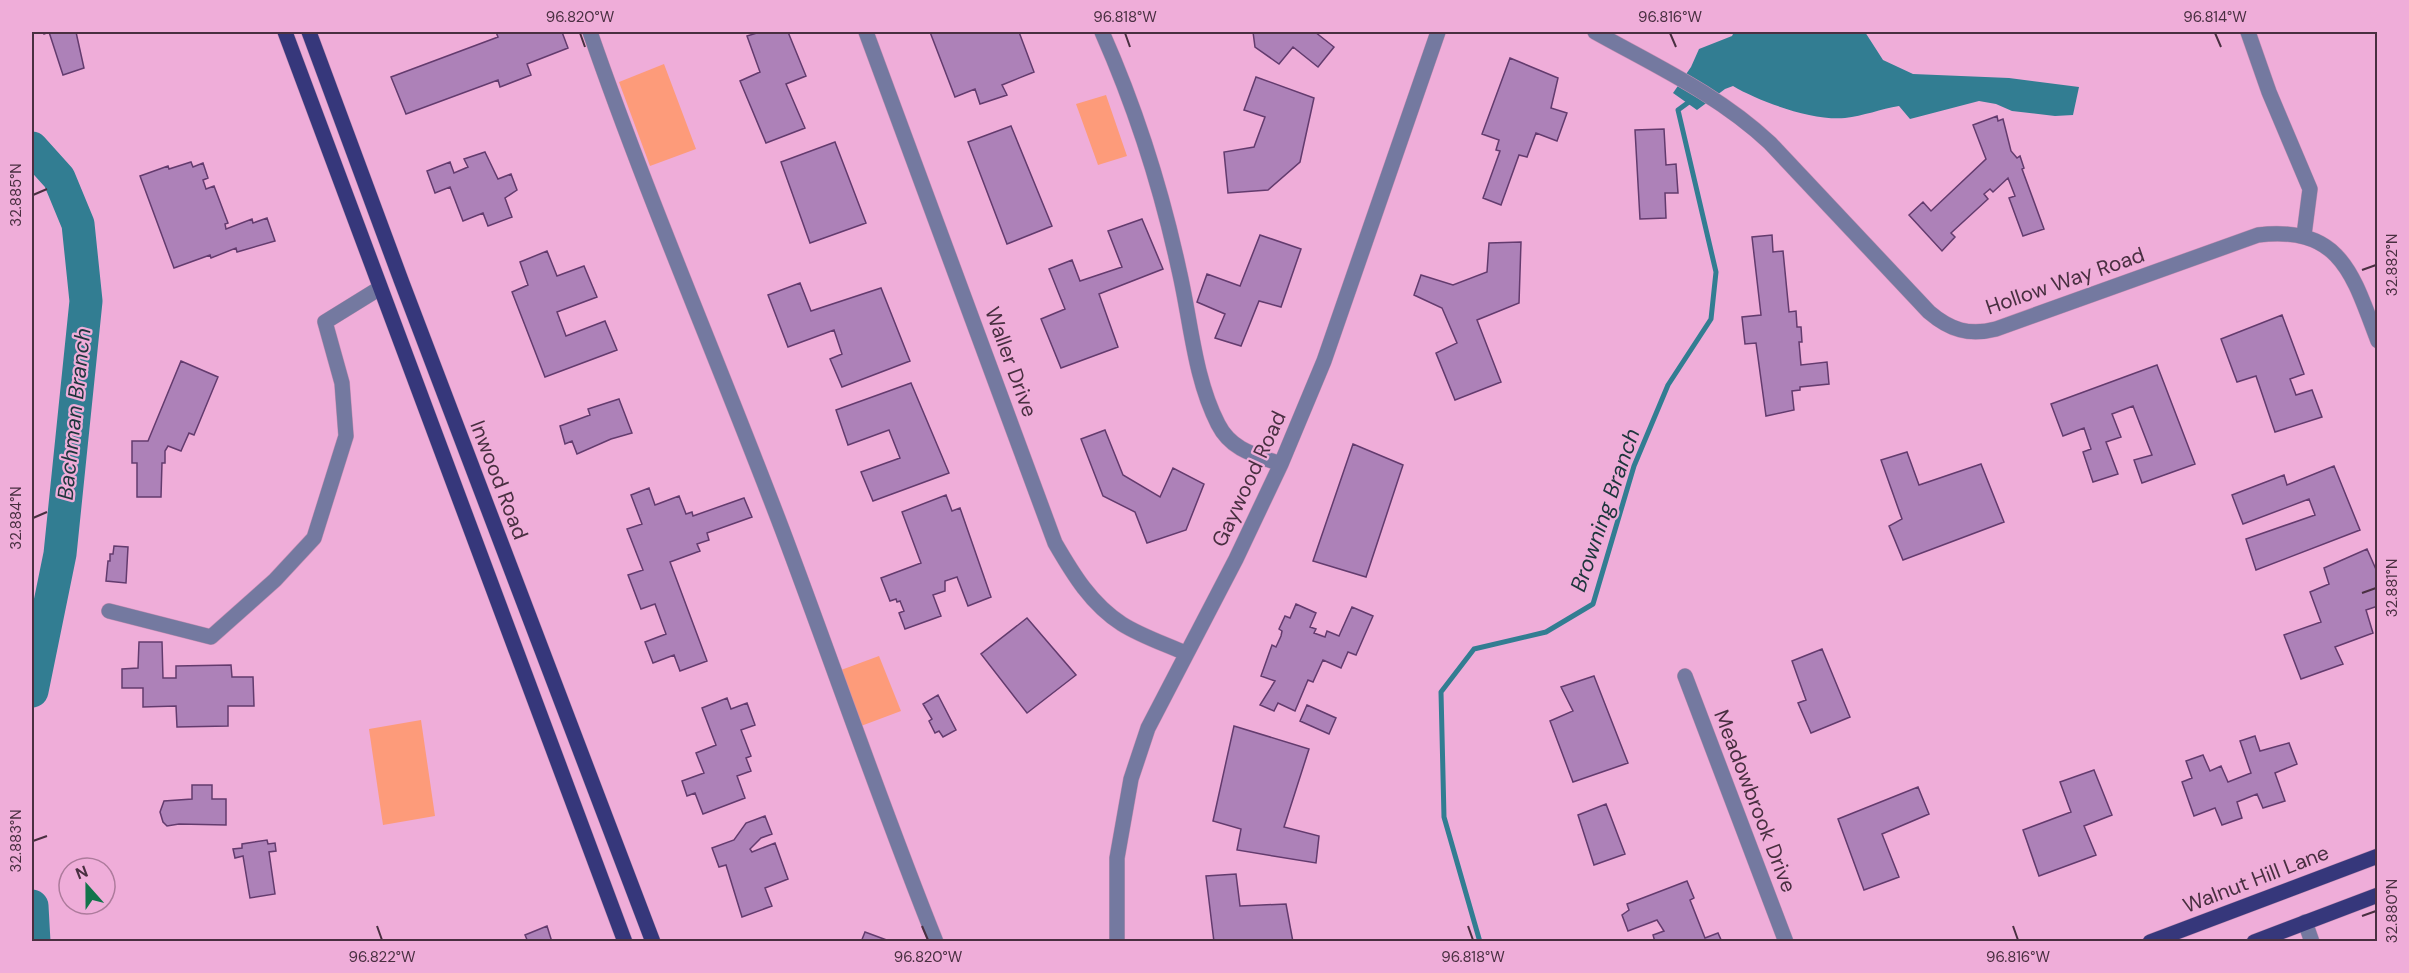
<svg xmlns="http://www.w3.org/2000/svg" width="2409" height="973" font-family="'DM Sans',sans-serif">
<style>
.green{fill:#fd9b7a}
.water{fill:#327d92}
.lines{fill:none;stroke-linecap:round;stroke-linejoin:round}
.stream{stroke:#327d92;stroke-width:5}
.river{stroke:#327d92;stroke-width:33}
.building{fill:#ad81b8;stroke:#633b6e;stroke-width:1.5}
.minor-casing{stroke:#c78fb5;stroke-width:16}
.major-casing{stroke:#c78fb5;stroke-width:16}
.minor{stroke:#7479a0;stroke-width:15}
.major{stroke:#36377b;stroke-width:15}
.ticks{fill:none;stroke:#492f41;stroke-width:2}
.labels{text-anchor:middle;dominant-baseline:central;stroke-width:4.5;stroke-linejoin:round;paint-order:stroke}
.street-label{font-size:21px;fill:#492f41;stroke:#efadd9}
.water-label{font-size:22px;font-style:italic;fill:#1d353c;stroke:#efadd9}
.neatline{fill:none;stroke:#492f41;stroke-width:2}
.ticks-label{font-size:15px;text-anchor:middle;fill:#492f41}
</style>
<rect width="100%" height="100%" fill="#efadd9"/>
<path class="green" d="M664,64L696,149L650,166L619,82Z
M1106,95L1127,156L1098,165L1076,104Z
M879,656L901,711L861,726L841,670Z
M421,720L435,816L383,825L369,729Z"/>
<path class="water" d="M1734,32H1865L1883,60L1913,74L2009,78L2079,87L2073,115L2055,116L2012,111L1996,104L1979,101L1910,119L1899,106C1881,109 1863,116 1845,118C1813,121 1760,102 1733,86L1725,89L1697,110L1673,93L1691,67L1699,49L1732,36Z"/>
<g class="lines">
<path class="stream" d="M1480,942L1444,817L1441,692L1474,649L1546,632L1593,604L1634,466L1668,385L1711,319L1716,272L1678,110L1693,99"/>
<path class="river" d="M32,148L59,178L78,224L86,301L60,554L32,691
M32,906L34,942"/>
</g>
<path class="building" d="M43,32H76L84,68L63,75L49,32L44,34Z
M496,32H562L568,48L527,64L531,75L500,87L498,80L406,114L391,77L498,37Z
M760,32H788L806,76L786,84L805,128L766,143L740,81L760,72L747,36Z
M930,32H1019L1034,72L1002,85L1007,95L980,104L975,89L955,97Z
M1253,32H1315L1334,47L1318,67L1293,47L1279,64L1255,47Z
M1510,58L1558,78L1551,108L1567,113L1557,141L1536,133L1527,157L1519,155L1501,205L1483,198L1500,151L1496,150L1499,140L1482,134Z
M1256,77L1314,98L1300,162L1268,190L1228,193L1224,152L1254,147L1265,117L1244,110Z
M1997,116L1998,121L2003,119L2011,151L2017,158L2020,156L2024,168L2022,169L2044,229L2023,236L2009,198L2015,196L2008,178L1993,192L1990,189L1984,194L1988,199L1951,233L1955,237L1942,251L1909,215L1923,202L1931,211L1986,159L1973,125Z
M1011,126L1052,226L1007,244L968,142Z
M1664,129L1666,165L1676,164L1678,193H1665L1666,218L1640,219L1635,130Z
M835,142L866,223L810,243L781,162Z
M485,152L498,179L511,174L517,190L505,198L512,217L488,226L483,213L463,221L450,187L435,193L427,171L450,162L454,173L468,167L464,159Z
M191,162L193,167L203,163L208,178L203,180L206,189L214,186L228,223L225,224L226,229L252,219L253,223L267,218L275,241L237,252L236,248L211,258L210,255L174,268L140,176L168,166L169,169Z
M1142,219L1163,269L1099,294L1118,347L1061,368L1041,319L1065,309L1049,269L1072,260L1080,281L1122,267L1108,231Z
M1260,235L1301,249L1281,307L1259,301L1241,346L1215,338L1225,314L1197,302L1207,274L1240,286Z
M1772,235L1773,252L1783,251L1789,312L1796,311L1797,327H1801L1802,342H1799L1801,365L1827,362L1829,384L1800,387V390L1792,391L1794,410L1766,416L1756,343L1745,344L1742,317L1761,315L1752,237Z
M1521,242L1519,303L1477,320L1501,382L1455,400L1436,353L1457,343L1442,308L1414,295L1421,275L1453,285L1487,272L1489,243Z
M547,251L557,276L584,266L597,297L557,312L566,336L605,321L617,350L545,377L512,292L528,285L520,262Z
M800,283L811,311L881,288L910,361L842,387L830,359L842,354L834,330L788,347L768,295Z
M2282,315L2304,374L2290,379L2296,395L2312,390L2322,417L2275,432L2256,376L2237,382L2221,339Z
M181,361L218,377L194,435L189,433L181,451L168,446L165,451V463H162L161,497H137V463H132V441H148Z
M2157,365L2195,464L2142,483L2134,460L2152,455L2133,406L2112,414L2121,437L2106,442L2118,474L2093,482L2083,452L2091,449L2084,428L2063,436L2051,404Z
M911,383L949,473L873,501L861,472L900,458L889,430L848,445L836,410Z
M619,399L632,433L611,439L577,454L572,441L565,444L560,426L590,415L588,409Z
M1105,430L1123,475L1160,497L1173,468L1204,484L1186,530L1147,543L1135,512L1103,496L1081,439Z
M1353,444L1403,465L1366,577L1313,561Z
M1907,452L1919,485L1981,464L2004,522L1903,560L1889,526L1902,519L1881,460Z
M2334,466L2360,530L2256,570L2246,539L2315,515L2309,499L2243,524L2232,495L2284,475L2287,485Z
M649,488L655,505L679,496L686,514L692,512L693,516L744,498L752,517L707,533L709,540L697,544L700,551L670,562L707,661L680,671L674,655L653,663L645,642L666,634L655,604L641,609L628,575L643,570L627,529L642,524L631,495Z
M946,495L952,511L960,508L991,597L968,606L957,577L945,581V591L933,595L941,616L905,629L899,613L904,611L900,601L897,602L896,599L890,601L881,578L921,563L902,512Z
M114,546L128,547L126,583L106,581L108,561H110V554H113Z
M2367,549L2378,574V606L2366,610L2373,633L2335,647L2343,664L2301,679L2284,635L2321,622L2310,592L2329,584L2324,568Z
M1296,604L1316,613L1310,627L1316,629L1314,633L1325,637L1327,631L1339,636L1352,607L1373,616L1356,655L1348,652L1341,668L1323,660L1313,682L1308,680L1295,711L1278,703L1274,711L1260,705L1275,681L1261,676L1272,645L1276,647L1281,636L1282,631L1279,629L1285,616L1290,618Z
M1027,618L1076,675L1027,713L981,654Z
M139,642H162L163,678H176V666L231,665L232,677H253L254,706H228V726L177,727L176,706L143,707V688H122V669L138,668Z
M1822,649L1850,717L1811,733L1798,703L1806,700L1792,661Z
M1594,676L1628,763L1573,782L1550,721L1573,711L1561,687Z
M938,695L956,730L943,737L939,731L935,733L929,721L932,719L923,704Z
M727,698L731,709L747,703L755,725L741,730L751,756L746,758L751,771L737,776L745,798L703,814L695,793L687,796L682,781L704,773L696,753L716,745L702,708Z
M1307,705L1336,718L1329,734L1300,721Z
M1234,726L1309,749L1284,827L1319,836L1316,863L1237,850L1241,829L1213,821Z
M2255,736L2260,751L2289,743L2297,764L2275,773L2285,801L2263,808L2257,794L2237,802L2242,818L2222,825L2215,808L2194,816L2182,782L2192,778L2186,761L2203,755L2210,771L2221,766L2228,782L2251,773L2240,741Z
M2094,770L2112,815L2084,826L2096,855L2039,876L2023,830L2071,812L2060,782Z
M192,785H212V799H226V825L179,824L167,826L163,822L160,812L164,801L192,799Z
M1918,787L1929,814L1882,834L1899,877L1864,890L1838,819Z
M1606,804L1625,854L1594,865L1578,815Z
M765,816L772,834L761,838L750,849L752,852L775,843L788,879L765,888L772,906L742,917L726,865L719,867L712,848L734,840L746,823Z
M267,840L268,844L275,843L276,851L269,852L275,894L250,898L243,856L235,858L233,849L242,848V844Z
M1236,874L1240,906L1286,904L1293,942H1214L1206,876Z
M1687,881L1694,898L1690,900L1705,938L1718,933L1722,942H1655L1653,935L1664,931L1657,920L1628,931L1622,915L1629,910L1627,904Z
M547,926L552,942H528L525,935Z
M865,932L892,942H861Z
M1003,940H1059V942H1003Z"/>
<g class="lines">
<defs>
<path id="minor" d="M590,32C648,199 719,363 782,529C834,667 881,805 936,942
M866,32L1055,543C1073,574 1091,604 1122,624C1141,636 1165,644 1185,653
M1102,32C1136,109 1161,187 1179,270C1191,321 1194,377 1218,424C1231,450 1255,455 1281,464
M1595,32C1656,66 1719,95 1770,143L1929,312C1950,330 1969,336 1996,329L2258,235C2342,225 2353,276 2378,341
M2248,32L2269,92L2310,189L2304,235
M109,611L211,637L275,580L314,538L346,436L342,383L325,322L380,288
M1685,676L1786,942
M2305,922L2312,942
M1117,942V858L1131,779L1148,728L1236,559L1281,464L1324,361L1438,32"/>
<path id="major" d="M285,32L625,942
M309,32L401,280L653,942
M2150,942L2378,856
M2254,942L2378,895"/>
</defs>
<use href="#minor" class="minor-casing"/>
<use href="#major" class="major-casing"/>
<use href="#minor" class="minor"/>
<use href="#major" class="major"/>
</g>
<path class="ticks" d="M580,33L585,47M1125,33L1130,47M1670,33L1676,47M2215,33L2221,47M33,195L47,189M2362,270L2376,265M33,518L47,512M2362,593L2376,588M33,841L47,836M2362,916L2376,911M377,926L382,940M922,926L928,940M1468,926L1473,940M2013,926L2018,940"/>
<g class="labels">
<g class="street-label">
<text transform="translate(2065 281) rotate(-19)">Hollow Way Road</text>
<text transform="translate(1011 362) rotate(70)">Waller Drive</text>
<text transform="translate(1249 479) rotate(-65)">Gaywood Road</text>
<text transform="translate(499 480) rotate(69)">Inwood Road</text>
<text transform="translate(1755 801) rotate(69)">Meadowbrook Drive</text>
<text transform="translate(2256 879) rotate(-21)">Walnut Hill Lane</text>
</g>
<g class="water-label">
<text transform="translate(74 414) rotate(-84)">Bachman Branch</text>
<text transform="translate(1605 510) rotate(-71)">Browning Branch</text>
</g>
</g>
<rect width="2409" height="973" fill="none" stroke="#efadd9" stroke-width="66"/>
<g transform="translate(87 886) rotate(339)"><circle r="28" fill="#efadd9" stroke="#ad7b9c" stroke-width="1.5"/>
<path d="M0-4.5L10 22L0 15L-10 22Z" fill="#11744b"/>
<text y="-9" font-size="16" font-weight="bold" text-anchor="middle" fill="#492f41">N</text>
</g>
<rect x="33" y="33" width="2343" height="907" class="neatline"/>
<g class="ticks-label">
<text x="580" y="22">96.820°W</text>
<text x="1125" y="22">96.818°W</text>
<text x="1670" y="22">96.816°W</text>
<text x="2215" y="22">96.814°W</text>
<text transform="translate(16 195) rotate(-90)" y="5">32.885°N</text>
<text transform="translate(2392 265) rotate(-90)" y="5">32.882°N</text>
<text transform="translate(16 518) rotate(-90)" y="5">32.884°N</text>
<text transform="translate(2392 588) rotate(-90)" y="5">32.881°N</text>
<text transform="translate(16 841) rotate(-90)" y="5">32.883°N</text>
<text transform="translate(2392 911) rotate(-90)" y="5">32.880°N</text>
<text x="382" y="962">96.822°W</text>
<text x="928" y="962">96.820°W</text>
<text x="1473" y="962">96.818°W</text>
<text x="2018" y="962">96.816°W</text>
</g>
</svg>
